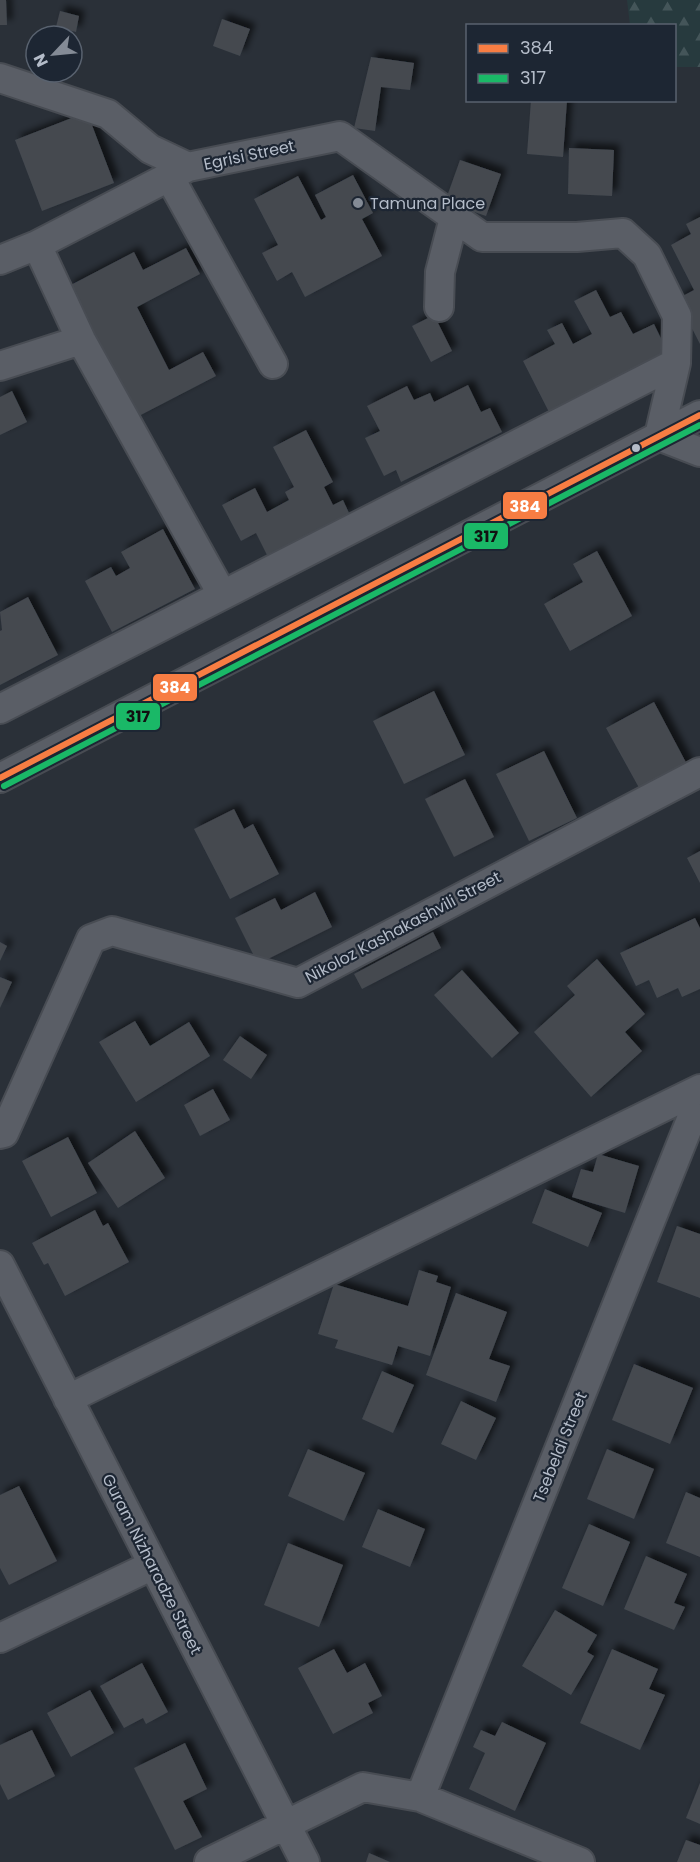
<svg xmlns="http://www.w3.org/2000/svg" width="700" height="1862" font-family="Poppins,sans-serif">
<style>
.forest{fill:url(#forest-firs)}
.building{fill:#444950;filter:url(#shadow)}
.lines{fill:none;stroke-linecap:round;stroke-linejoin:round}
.minor-casing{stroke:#484c53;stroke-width:32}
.minor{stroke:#5a5e66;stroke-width:28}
.bus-1-casing{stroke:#1d2633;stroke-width:10}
.bus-2-casing{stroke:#1d2633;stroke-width:10}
.bus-1{stroke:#f77d43;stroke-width:6}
.bus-2{stroke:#1ab867;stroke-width:6}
.poi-dot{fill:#848b96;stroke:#1d2633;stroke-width:2}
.bus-dot{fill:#b4bcc9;stroke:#1d2633;stroke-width:2}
.labels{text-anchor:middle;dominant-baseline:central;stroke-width:4.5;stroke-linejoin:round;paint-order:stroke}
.street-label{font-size:16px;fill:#b4bcc9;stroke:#1d2633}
.poi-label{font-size:16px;fill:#b4bcc9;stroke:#1d2633;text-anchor:start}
.line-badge{stroke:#1d2633;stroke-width:2}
.badge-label{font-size:16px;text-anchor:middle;font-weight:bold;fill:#fff}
.pale-badge-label{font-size:16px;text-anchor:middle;font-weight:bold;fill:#111}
</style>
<defs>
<pattern id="forest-firs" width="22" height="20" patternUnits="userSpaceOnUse" patternTransform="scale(1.5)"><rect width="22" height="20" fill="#273a3e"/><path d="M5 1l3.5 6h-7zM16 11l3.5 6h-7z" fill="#445559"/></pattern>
<filter id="shadow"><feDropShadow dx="5.5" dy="-5.5" stdDeviation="3" flood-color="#0009"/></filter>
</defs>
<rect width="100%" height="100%" fill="#2a3038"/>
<path class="forest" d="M627,0H700V67H675L674,26L630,25Z"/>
<path class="building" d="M0,0H6L7,25H0Z
M60,11L79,16L76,32L56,27Z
M222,19L250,29L240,56L213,46Z
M371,57L414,63L410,90L381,87L375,131L354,128Z
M531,100H567L563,157L527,154Z
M87,112L114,183L42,211L15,140Z
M569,148L614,150L612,196L568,194Z
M460,160L501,174L486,216L445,202Z
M353,175L373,213L362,219L382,256L305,297L292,272L277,281L262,253L278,245L254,199L298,176L321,220L326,217L315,195Z
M700,217V344L677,299L694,290L671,245L691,234L686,224Z
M186,248L200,274L137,307L169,370L203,352L216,376L135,418L67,287L134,252L143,270Z
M596,290L610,317L621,312L633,334L654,324L669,355L551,416L523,361L555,344L547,330L562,323L573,344L592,334L574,301Z
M434,315L452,351L431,362L412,326Z
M468,385L481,412L490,408L502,432L401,482L396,470L384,476L365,438L380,431L367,406L407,386L414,400L430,393L434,402Z
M12,391L27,422L0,435V397Z
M306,430L333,482L324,487L333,505L343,500L349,513L267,555L256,533L241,541L222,505L255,488L267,512L289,500L285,492L294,487L273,447Z
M163,529L195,589L112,632L85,581L111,567L116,576L130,568L121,552Z
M597,551L632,616L570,651L544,604L583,582L573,564Z
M28,597L58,655L0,685V631L2,630L0,612Z
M434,691L465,755L404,784L373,721Z
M654,702L690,770L643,795L606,728Z
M544,751L577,818L529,841L496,774Z
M465,779L494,837L454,857L425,799Z
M234,809L244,829L253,824L279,874L230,899L194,829Z
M700,851V883L687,858Z
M315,892L332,927L258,964L235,918L275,898L281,910Z
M695,918L700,928V989L682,997L678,988L657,998L649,980L636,986L620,953Z
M433,932L441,948L362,989L354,974Z
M0,942L7,946L0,961Z
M597,959L645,1014L625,1032L642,1051L591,1097L534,1032L575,995L567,986Z
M462,970L519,1033L492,1058L434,995Z
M0,977L12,982L0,1008Z
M135,1021L150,1046L189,1022L210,1056L136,1102L99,1042Z
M240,1036L267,1055L251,1079L223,1060Z
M213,1089L230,1120L200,1136L184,1105Z
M135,1131L165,1178L118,1208L88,1163Z
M68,1137L97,1193L51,1217L22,1161Z
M598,1154L639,1166L625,1213L572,1197L581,1169L593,1172Z
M545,1189L602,1213L588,1247L532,1223Z
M95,1210L103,1226L108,1223L129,1262L65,1296L48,1263L44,1265L32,1243Z
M677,1226L700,1234V1298L657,1282Z
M419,1270L438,1276L436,1282L451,1287L430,1356L398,1346L392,1365L335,1348L338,1340L318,1334L334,1284L408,1306Z
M456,1293L507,1312L489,1359L510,1366L496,1402L426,1375Z
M634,1364L693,1388L670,1444L612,1420Z
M382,1371L414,1385L393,1433L362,1419Z
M461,1401L496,1418L476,1460L441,1444Z
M308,1449L365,1473L344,1521L288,1496Z
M607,1449L654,1469L634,1519L587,1499Z
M19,1486L57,1561L9,1585L0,1568V1495Z
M686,1492L700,1498V1557L666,1543Z
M378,1509L425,1529L410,1567L362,1547Z
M589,1524L630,1542L603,1606L562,1588Z
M288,1543L343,1565L319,1627L264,1605Z
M646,1556L687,1574L674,1603L685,1607L674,1630L624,1609Z
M555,1610L597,1635L587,1652L594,1656L571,1695L522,1666Z
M334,1649L347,1673L365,1663L382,1696L368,1703L373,1713L333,1734L298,1668Z
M612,1649L658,1669L649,1689L665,1695L640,1750L580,1723Z
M142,1663L168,1712L146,1724L143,1718L124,1728L100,1686Z
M90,1690L114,1733L71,1757L47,1713Z
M502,1722L546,1743L515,1811L469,1789L485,1753L473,1747L481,1730L495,1736Z
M32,1730L55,1776L8,1800L0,1784V1745Z
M185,1743L207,1789L183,1801L202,1837L175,1850L134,1768Z
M700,1783V1824L686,1818Z
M686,1840L700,1845V1862H677Z
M369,1853L390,1862H366Z"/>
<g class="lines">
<defs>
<path id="minor" d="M0,78L108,114L150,149L188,167
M170,178L273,364
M37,245L81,340L222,594
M0,260L37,245L188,167L340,136L482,237H577L623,233L647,255L677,316L676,363L659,436L700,452
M439,307L440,272L454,218
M0,366L81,340
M0,709L676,363
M0,778L700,415
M0,1134L4,1133L91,939L112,931L298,983L700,772
M0,1265L305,1862
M68,1399L700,1089
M0,1638L153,1565
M420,1797L700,1097
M209,1862L363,1787L420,1797L580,1862"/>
</defs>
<use href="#minor" class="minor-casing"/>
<use href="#minor" class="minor"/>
<defs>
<path id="bus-1" d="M0,778L700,415"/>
<path id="bus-2" d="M4,786L700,425"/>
</defs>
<use href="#bus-1" class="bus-1-casing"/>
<use href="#bus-2" class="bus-2-casing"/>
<use href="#bus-1" class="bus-1"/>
<use href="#bus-2" class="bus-2"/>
</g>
<circle class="poi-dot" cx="358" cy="203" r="6"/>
<circle class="bus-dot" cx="636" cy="448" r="5"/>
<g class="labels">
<g class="street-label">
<text transform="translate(249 155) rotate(-12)">Egrisi Street</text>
<text transform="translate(403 927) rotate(-28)">Nikoloz Kashakashvili Street</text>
<text transform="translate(560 1447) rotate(-68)">Tsebeldi Street</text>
<text transform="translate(152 1564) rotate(63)">Guram Nizharadze Street</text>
</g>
<g class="poi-label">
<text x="370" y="203">Tamuna Place</text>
</g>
</g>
<g class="line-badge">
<rect x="502" y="491" width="46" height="29" rx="6" fill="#f77d43"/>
<rect x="463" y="522" width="46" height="28" rx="6" fill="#1ab867"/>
<rect x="152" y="673" width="46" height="29" rx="6" fill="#f77d43"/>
<rect x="115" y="702" width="46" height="29" rx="6" fill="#1ab867"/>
</g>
<g class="badge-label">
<text x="525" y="512">384</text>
<text x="175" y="693">384</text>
</g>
<g class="pale-badge-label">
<text x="486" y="542">317</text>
<text x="138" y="722">317</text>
</g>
<rect x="466" y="24" width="210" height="78" fill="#1d2633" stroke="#59626f" stroke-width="1.5"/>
<rect x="478" y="44" width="30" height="9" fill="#f77d43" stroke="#59626f" stroke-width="1.5"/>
<text x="520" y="54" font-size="18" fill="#b4bcc9">384</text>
<rect x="478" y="74" width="30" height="9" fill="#1ab867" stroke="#59626f" stroke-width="1.5"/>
<text x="520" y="84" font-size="18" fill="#b4bcc9">317</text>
<g transform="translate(54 54) rotate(244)"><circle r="28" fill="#1d2633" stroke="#59626f" stroke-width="1.5"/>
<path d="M0-4.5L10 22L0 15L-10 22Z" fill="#848b96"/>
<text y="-9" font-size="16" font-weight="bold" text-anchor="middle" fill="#b4bcc9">N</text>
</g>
</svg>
